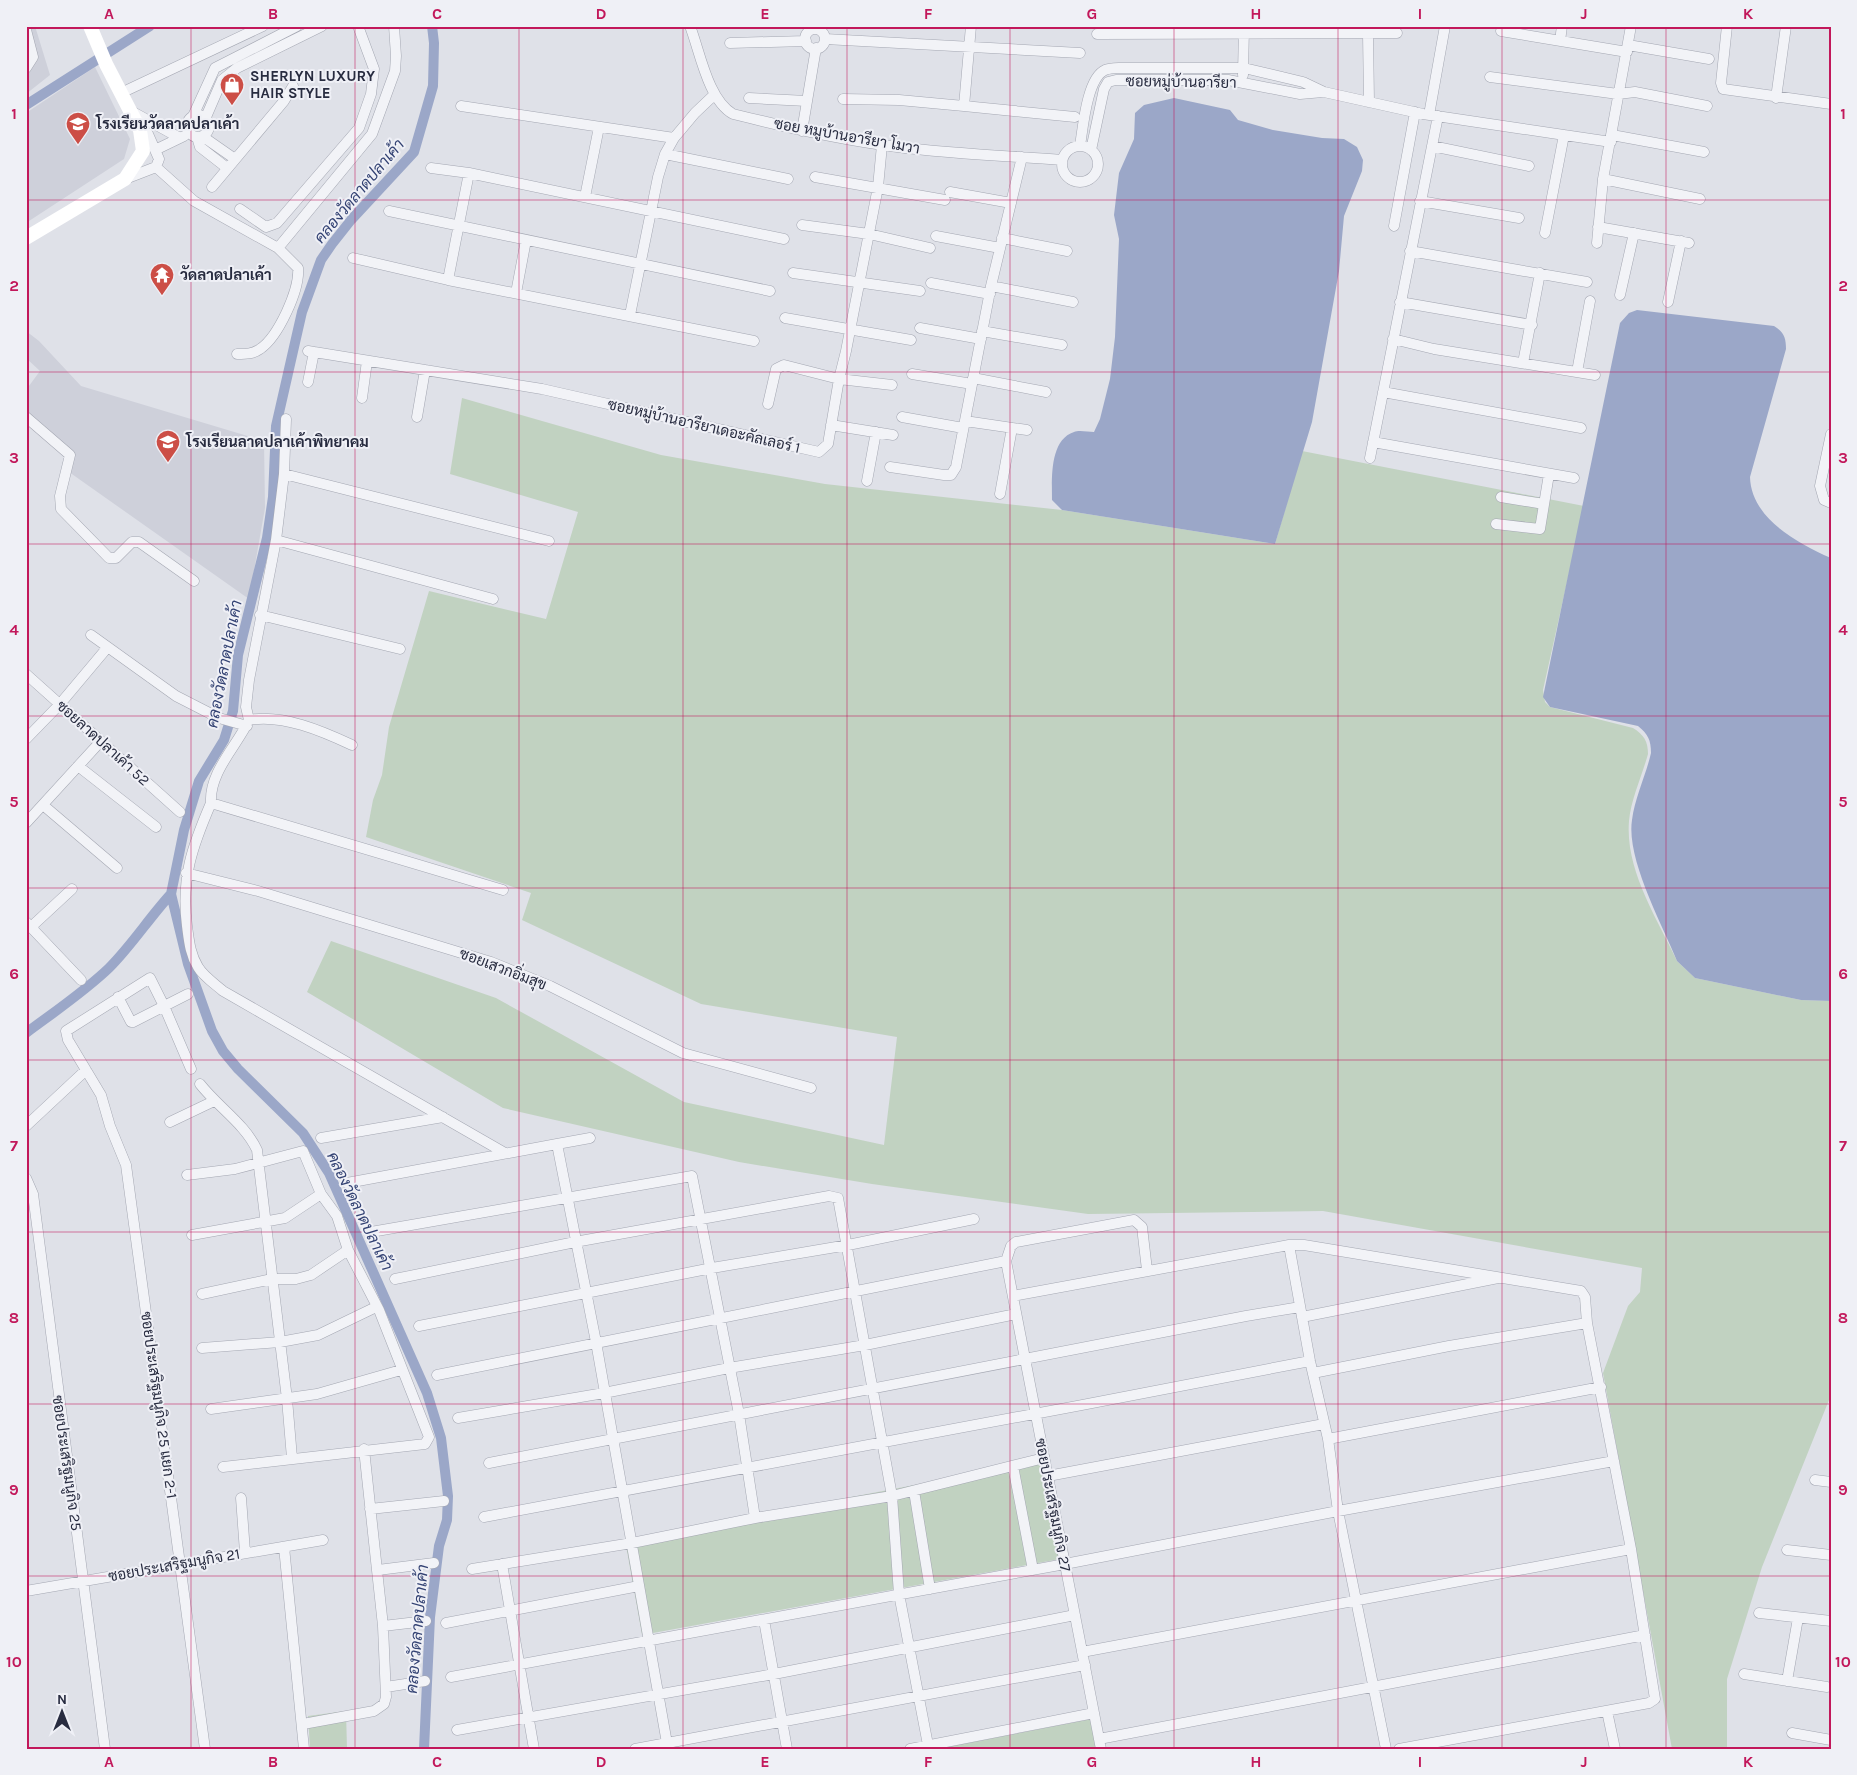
<svg xmlns="http://www.w3.org/2000/svg" width="1857" height="1775" font-family="Karla,Sarabun,sans-serif">
<style>
.built{fill:#ced0da}
.green{fill:#c1d2c1}
.water{fill:#9ba7c8}
.lines{fill:none;stroke-linecap:round;stroke-linejoin:round}
.canal{stroke:#9ba7c8;stroke-width:10}
.minor-casing{stroke:#a4a7b2;stroke-width:11}
.minor{stroke:#f2f3f7;stroke-width:10}
.secondary{stroke:#fff;stroke-width:14}
.grid{fill:none;stroke:#c2185b;stroke-width:1;stroke-opacity:0.55}
.labels{text-anchor:middle;dominant-baseline:central;stroke-width:4;stroke-linejoin:round;paint-order:stroke}
.poi-label{font-size:15px;font-weight:bold;fill:#282c40;stroke:#eff0f6;text-anchor:start}
.street-label{font-size:15px;fill:#282c40;stroke:#eff0f6}
.water-label{font-size:16px;font-style:italic;fill:#334273;stroke:#eff0f6}
.neatline{fill:none;stroke:#c2185b;stroke-width:2}
.grid-label{font-size:16px;text-anchor:middle;font-weight:bold;fill:#c2185b}
</style>
<rect width="100%" height="100%" fill="#dfe1e8"/>
<path class="built" d="M26,26H35L50,75L26,94Z
M95,67L130,139L124,159L29,221L26,217V113Z
M26,331L39,341L81,386L264,441L265,508L249,599L69,472L75,454L26,412V390L40,371L26,358Z"/>
<path class="green" d="M462,398L661,455L825,484L1062,510L1275,544L1302,451L1584,506L1543,690L1545,702L1550,707L1633,728C1644,735 1648,741 1648,754C1642,776 1631,799 1629,821C1625,870 1657,918 1677,961L1695,978L1801,1000L1831,1001V1395L1762,1567L1727,1679V1749H1672L1603,1373L1628,1306L1640,1292L1642,1268L1323,1211L1088,1214L872,1184L739,1162L503,1108L307,992L331,941L496,998L684,1102L884,1145L897,1037L701,1004L522,920L531,893L366,837L373,800L382,775L389,727L429,591L546,619L578,512L450,474Z
M1040,1461L1060,1559L642,1635L625,1540Z
M346,1711L347,1749H310L308,1716Z
M1091,1719L1097,1749H937Z"/>
<path class="water" d="M1174,98L1230,110L1238,120L1273,130L1322,138L1344,139L1357,147L1363,160L1362,171L1344,216L1339,271L1312,422L1275,544L1062,510L1052,500C1052,480 1049,440 1074,432C1079,430 1088,432 1094,432L1100,419L1110,379L1115,337L1119,239L1114,215L1119,173L1134,139L1135,113L1144,105Z
M1637,310L1774,326C1784,332 1786,338 1786,349L1750,477C1751,518 1797,543 1831,558V1001L1801,1000L1695,978L1677,961C1662,924 1626,859 1632,820C1635,797 1646,775 1651,753C1651,740 1648,734 1638,726L1550,707L1543,697L1620,323L1629,313Z"/>
<g class="lines">
<path class="canal" d="M26,105L150,26
M26,1033C54,1012 84,992 109,968C132,945 149,918 171,894
M424,1749L430,1617L439,1546L447,1520L448,1496L441,1438L427,1393L329,1173L303,1133L238,1069L223,1051L212,1031L188,964L171,894L184,830L199,781L224,740L233,711L238,655L267,538L273,497L276,426L302,312L321,260L332,244L351,220L414,152L433,86L434,43L432,26"/>
<defs>
<path id="minor" d="M690,26C700,52 708,100 733,114C782,126 832,138 883,145C942,154 1002,155 1062,160
M971,26L964,106L1075,117
M1727,26L1721,83L1723,89L1831,104
M805 39a10 10 0 1 1 20 0a10 10 0 1 1-20 0Z
M26,30L33,57L26,68
M1501,31L1627,52
M1368,33L1369,102
M1097,34L1397,33
M825,39L1080,53
M1560,41L1562,26
M730,43L806,41
M1628,45L1709,59
M1243,75L1244,26
M1490,77L1618,94L1635,92L1707,106
M121,93L263,26
M749,98L807,101
M1776,98L1786,26
M843,99L899,100L964,106
M461,106L674,138
M131,111L180,138
M187 126a11 11 0 1 1 22 0a11 11 0 1 1-22 0Z
M1429,115L1445,26
M193,116L215,68L297,26
M206,117L222,80L237,68L322,26
M802,131L816,48
M1612,135L1704,152
M202,136L235,159
M197,137L200,147L227,168
M1080,146C1083,127 1087,78 1105,70C1111,67 1119,68 1125,68H1244L1303,82L1324,92L1423,114L1611,142
M1432,146L1529,166
M1062 164a18 18 0 1 1 36 0a18 18 0 1 1-36 0Z
M155,150L184,136
M1091,150L1104,89L1108,82L1116,80H1228L1300,94L1323,92
M665,154L788,179
M156,167L194,201L278,248L298,268C300,290 278,337 260,349C253,354 246,354 237,354
M431,168L469,173L784,239
M815,177L945,200
M125,179L156,167L159,159L148,134L139,127
M1603,179L1700,199
M212,187L284,101L293,86
M950,192L1011,203
M585,197L599,127
M1420,201L1519,218
M240,209L266,227L277,223L359,128L371,94L374,69L358,26
M389,211L770,291
M802,225L869,234L930,248
M1394,226L1415,112
M1598,227L1689,243
M1545,233L1564,135
M936,236L1000,248
M1002,238L1067,251
M1597,243L1603,179L1631,26
M278,248L372,134L395,71L396,56L394,26
M1410,251L1587,282
M353,258L448,280L754,341
M793,273L920,291
M448,280L469,173
M931,283L990,294
M991,286L1073,302
M516,293L526,240
M1620,295L1634,233
M1400,302L1532,325
M1668,302L1681,241
M630,315L658,177L665,154L674,138L695,113L714,95
M785,318L911,340
M920,328L981,339
M982,331L1062,345
M1393,339L1434,349L1595,375
M308,351L542,389L819,452L828,444L839,379L846,351L878,187L882,145
M1523,363L1540,273
M1577,372L1590,301
M912,374L972,384
M973,378L1046,392
M308,382L314,352
M1383,392L1581,428
M362,398L367,361
M768,404L776,369L784,365L839,379L892,385
M26,417L70,455L60,496L61,509L109,558H116L132,542H139L194,581
M417,417L425,370
M902,417L963,428
M286,419L284,474L276,540L249,680L246,707L249,720C237,746 209,772 211,803C192,847 181,878 187,926C189,941 190,954 198,967C203,976 215,984 223,991L505,1153
M965,421L1027,430
M831,425L893,435
M1831,434L1820,486L1824,500L1831,503
M1373,442L1574,478
M1370,458L1438,116
M890,467L944,475H951L956,467L991,286L1022,157
M284,474L549,541
M867,481L876,432
M1000,494L1012,428
M1501,497L1544,504
M1496,524L1540,529L1549,474
M276,540L493,599
M260,615L400,649
M91,635L176,696L219,718L247,726
M26,674L180,812
M249,720C283,714 322,731 352,745
M26,739L60,704L107,648
M78,766L156,827
M211,803L503,890
M43,805L117,868
M26,823L101,741
M186,873L258,891L491,962L550,986L683,1053L811,1088
M26,922L81,980
M31,927L72,889
M118,997L131,1022H133L188,994
M191,1069L164,1006L150,978L66,1031L68,1040L101,1095L110,1126L126,1165L205,1749
M200,1084C218,1107 245,1124 257,1150L287,1399L292,1458
M170,1122L214,1101
M26,1126L86,1070
M321,1138L443,1117
M557,1144L590,1138
M187,1175L235,1169L303,1151L321,1194L337,1216L348,1250L379,1310L429,1437L425,1444L223,1467
M26,1178L33,1194L105,1749
M347,1183L557,1144L596,1342L668,1749
M371,1232L692,1176L739,1414L755,1518
M192,1235L285,1218L321,1194
M1289,1245L1310,1361L1328,1439L1338,1511L1386,1749
M395,1279L575,1242L829,1196L838,1198L892,1496L899,1594L928,1745
M202,1294L272,1279H296L311,1275L348,1250
M1013,1296L1289,1245H1304L1581,1291L1585,1297L1587,1323L1631,1549L1655,1699L1649,1703L1399,1749
M1302,1317L1498,1278
M419,1326L712,1268L848,1245L974,1219
M202,1348L280,1342L318,1335L376,1307
M1313,1373L1449,1346L1587,1323
M437,1375L1006,1261
M211,1409L317,1394L401,1370
M458,1418L604,1393L729,1368L865,1345L1016,1314
M1328,1439L1601,1387
M489,1463C742,1416 994,1366 1246,1316L1300,1307
M1013,1466L1033,1570
M1048,1476L1324,1424
M1815,1480L1831,1482
M914,1491L930,1589
M241,1498L245,1552
M370,1509L444,1501
M484,1517C759,1465 1035,1415 1310,1361
M284,1547L304,1749
M1787,1550L1831,1555
M502,1564L534,1749
M472,1569L632,1543L755,1518L892,1496L1044,1458
M378,1570L434,1563
M26,1591L323,1540
M1759,1613L1831,1621
M764,1620L787,1749
M446,1623L639,1586
M383,1626L426,1621
M1082,1652L1631,1549
M1744,1674L1827,1687
M451,1677L1065,1564L1338,1511L1614,1461
M1787,1681L1798,1618
M386,1687L425,1681
M1607,1711L1615,1749
M303,1724L374,1711L384,1704L386,1697L383,1626L364,1449
M457,1730L774,1674L1075,1615
M1792,1733L1831,1740
M1099,1739L1645,1635
M635,1749L1085,1665
M910,1749L1094,1713
M1101,1749L1006,1261L1011,1246L1016,1242L1134,1220L1142,1227L1147,1270"/>
</defs>
<use href="#minor" class="minor-casing"/>
<use href="#minor" class="minor"/>
<path class="secondary" d="M26,238L125,179L143,151L140,130L106,64L90,26"/>
</g>
<path class="grid" d="M191,26V1749M355,26V1749M519,26V1749M683,26V1749M847,26V1749M1010,26V1749M1174,26V1749M1338,26V1749M1502,26V1749M1666,26V1749M26,200H1831M26,372H1831M26,544H1831M26,716H1831M26,888H1831M26,1060H1831M26,1232H1831M26,1404H1831M26,1576H1831"/>
<defs>
<symbol id="shop-pin" viewBox="-11 -11 22 30"><path d="M0 17L-7.5 6A9.5 9.5 0 1 1 7.5 6Z" fill="#cc4e46" stroke="#eff0f6"/><path d="M-5-2.5h2.3a2.7 3.5 0 0 1 5.4 0H5L5.5 6h-11ZM-1.5-2.5h3a1.5 2.3 0 0 0-3 0Z" fill="#fff"/></symbol>
<symbol id="school-pin" viewBox="-11 -11 22 30"><path d="M0 17L-7.5 6A9.5 9.5 0 1 1 7.5 6Z" fill="#cc4e46" stroke="#eff0f6"/><path d="M0-5L7-2L0 1L-7-2ZM-4 1L0 2.5L4 1V4Q0 6-4 4Z" fill="#fff"/></symbol>
<symbol id="temple-pin" viewBox="-11 -11 22 30"><path d="M0 17L-7.5 6A9.5 9.5 0 1 1 7.5 6Z" fill="#cc4e46" stroke="#eff0f6"/><path d="M0-6L5-2H3V0L6.5 2.5H4V6H1.5V3h-3V6H-4V2.5H-6.5L-3 0V-2H-5Z" fill="#fff"/></symbol>
</defs>
<g fill-rule="evenodd">
<use href="#shop-pin" x="218" y="71" width="28" height="38"/>
<use href="#school-pin" x="64" y="110" width="28" height="38"/>
<use href="#temple-pin" x="148" y="261" width="28" height="38"/>
<use href="#school-pin" x="154" y="428" width="28" height="38"/>
</g>
<g class="labels">
<g class="poi-label">
<text x="250" y="76">SHERLYN LUXURY<tspan x="250" dy="17">HAIR STYLE</tspan></text>
<text x="96" y="124">โรงเรียนวัดลาดปลาเค้า</text>
<text x="180" y="275">วัดลาดปลาเค้า</text>
<text x="186" y="442">โรงเรียนลาดปลาเค้าพิทยาคม</text>
</g>
<g class="street-label">
<text transform="translate(1181 82) rotate(1)">ซอยหมู่บ้านอารียา</text>
<text transform="translate(847 136) rotate(10)">ซอย หมูบ้านอารียา โมวา</text>
<text transform="translate(704 426) rotate(13)">ซอยหมู่บ้านอารียาเดอะคัลเลอร์ 1</text>
<text transform="translate(103 743) rotate(42)">ซอยลาดปลาเค้า 52</text>
<text transform="translate(503 969) rotate(21)">ซอยเสวกอิ่มสุข</text>
<text transform="translate(159 1405) rotate(82)">ซอยประเสริฐมนูกิจ 25 แยก 2-1</text>
<text transform="translate(67 1463) rotate(82)">ซอยประเสริฐมนูกิจ 25</text>
<text transform="translate(1053 1505) rotate(79)">ซอยประเสริฐมนูกิจ 27</text>
<text transform="translate(174 1565) rotate(-10)">ซอยประเสริฐมนูกิจ 21</text>
</g>
<g class="water-label">
<text transform="translate(359 191) rotate(-50)">คลองวัดลาดปลาเค้า</text>
<text transform="translate(224 664) rotate(-79)">คลองวัดลาดปลาเค้า</text>
<text transform="translate(360 1211) rotate(64)">คลองวัดลาดปลาเค้า</text>
<text transform="translate(417 1629) rotate(-85)">คลองวัดลาดปลาเค้า</text>
</g>
</g>
<rect width="1857" height="1775" fill="none" stroke="#eff0f6" stroke-width="55"/>
<g transform="translate(62 1712)" stroke="#eff0f6" stroke-width="4" paint-order="stroke">
<path d="M0-4L9 19L0 12L-9 19Z" fill="#282c40"/>
<text y="-8" font-size="14" font-weight="bold" text-anchor="middle" fill="#282c40">N</text>
</g>
<rect x="28" y="28" width="1802" height="1720" class="neatline"/>
<g class="grid-label">
<text x="109" y="19">A</text>
<text x="273" y="19">B</text>
<text x="437" y="19">C</text>
<text x="601" y="19">D</text>
<text x="765" y="19">E</text>
<text x="928" y="19">F</text>
<text x="1092" y="19">G</text>
<text x="1256" y="19">H</text>
<text x="1420" y="19">I</text>
<text x="1584" y="19">J</text>
<text x="1748" y="19">K</text>
<text x="14" y="119">1</text>
<text x="1843" y="119">1</text>
<text x="14" y="291">2</text>
<text x="1843" y="291">2</text>
<text x="14" y="463">3</text>
<text x="1843" y="463">3</text>
<text x="14" y="635">4</text>
<text x="1843" y="635">4</text>
<text x="14" y="807">5</text>
<text x="1843" y="807">5</text>
<text x="14" y="979">6</text>
<text x="1843" y="979">6</text>
<text x="14" y="1151">7</text>
<text x="1843" y="1151">7</text>
<text x="14" y="1323">8</text>
<text x="1843" y="1323">8</text>
<text x="14" y="1495">9</text>
<text x="1843" y="1495">9</text>
<text x="14" y="1667">10</text>
<text x="1843" y="1667">10</text>
<text x="109" y="1767">A</text>
<text x="273" y="1767">B</text>
<text x="437" y="1767">C</text>
<text x="601" y="1767">D</text>
<text x="765" y="1767">E</text>
<text x="928" y="1767">F</text>
<text x="1092" y="1767">G</text>
<text x="1256" y="1767">H</text>
<text x="1420" y="1767">I</text>
<text x="1584" y="1767">J</text>
<text x="1748" y="1767">K</text>
</g>
</svg>
